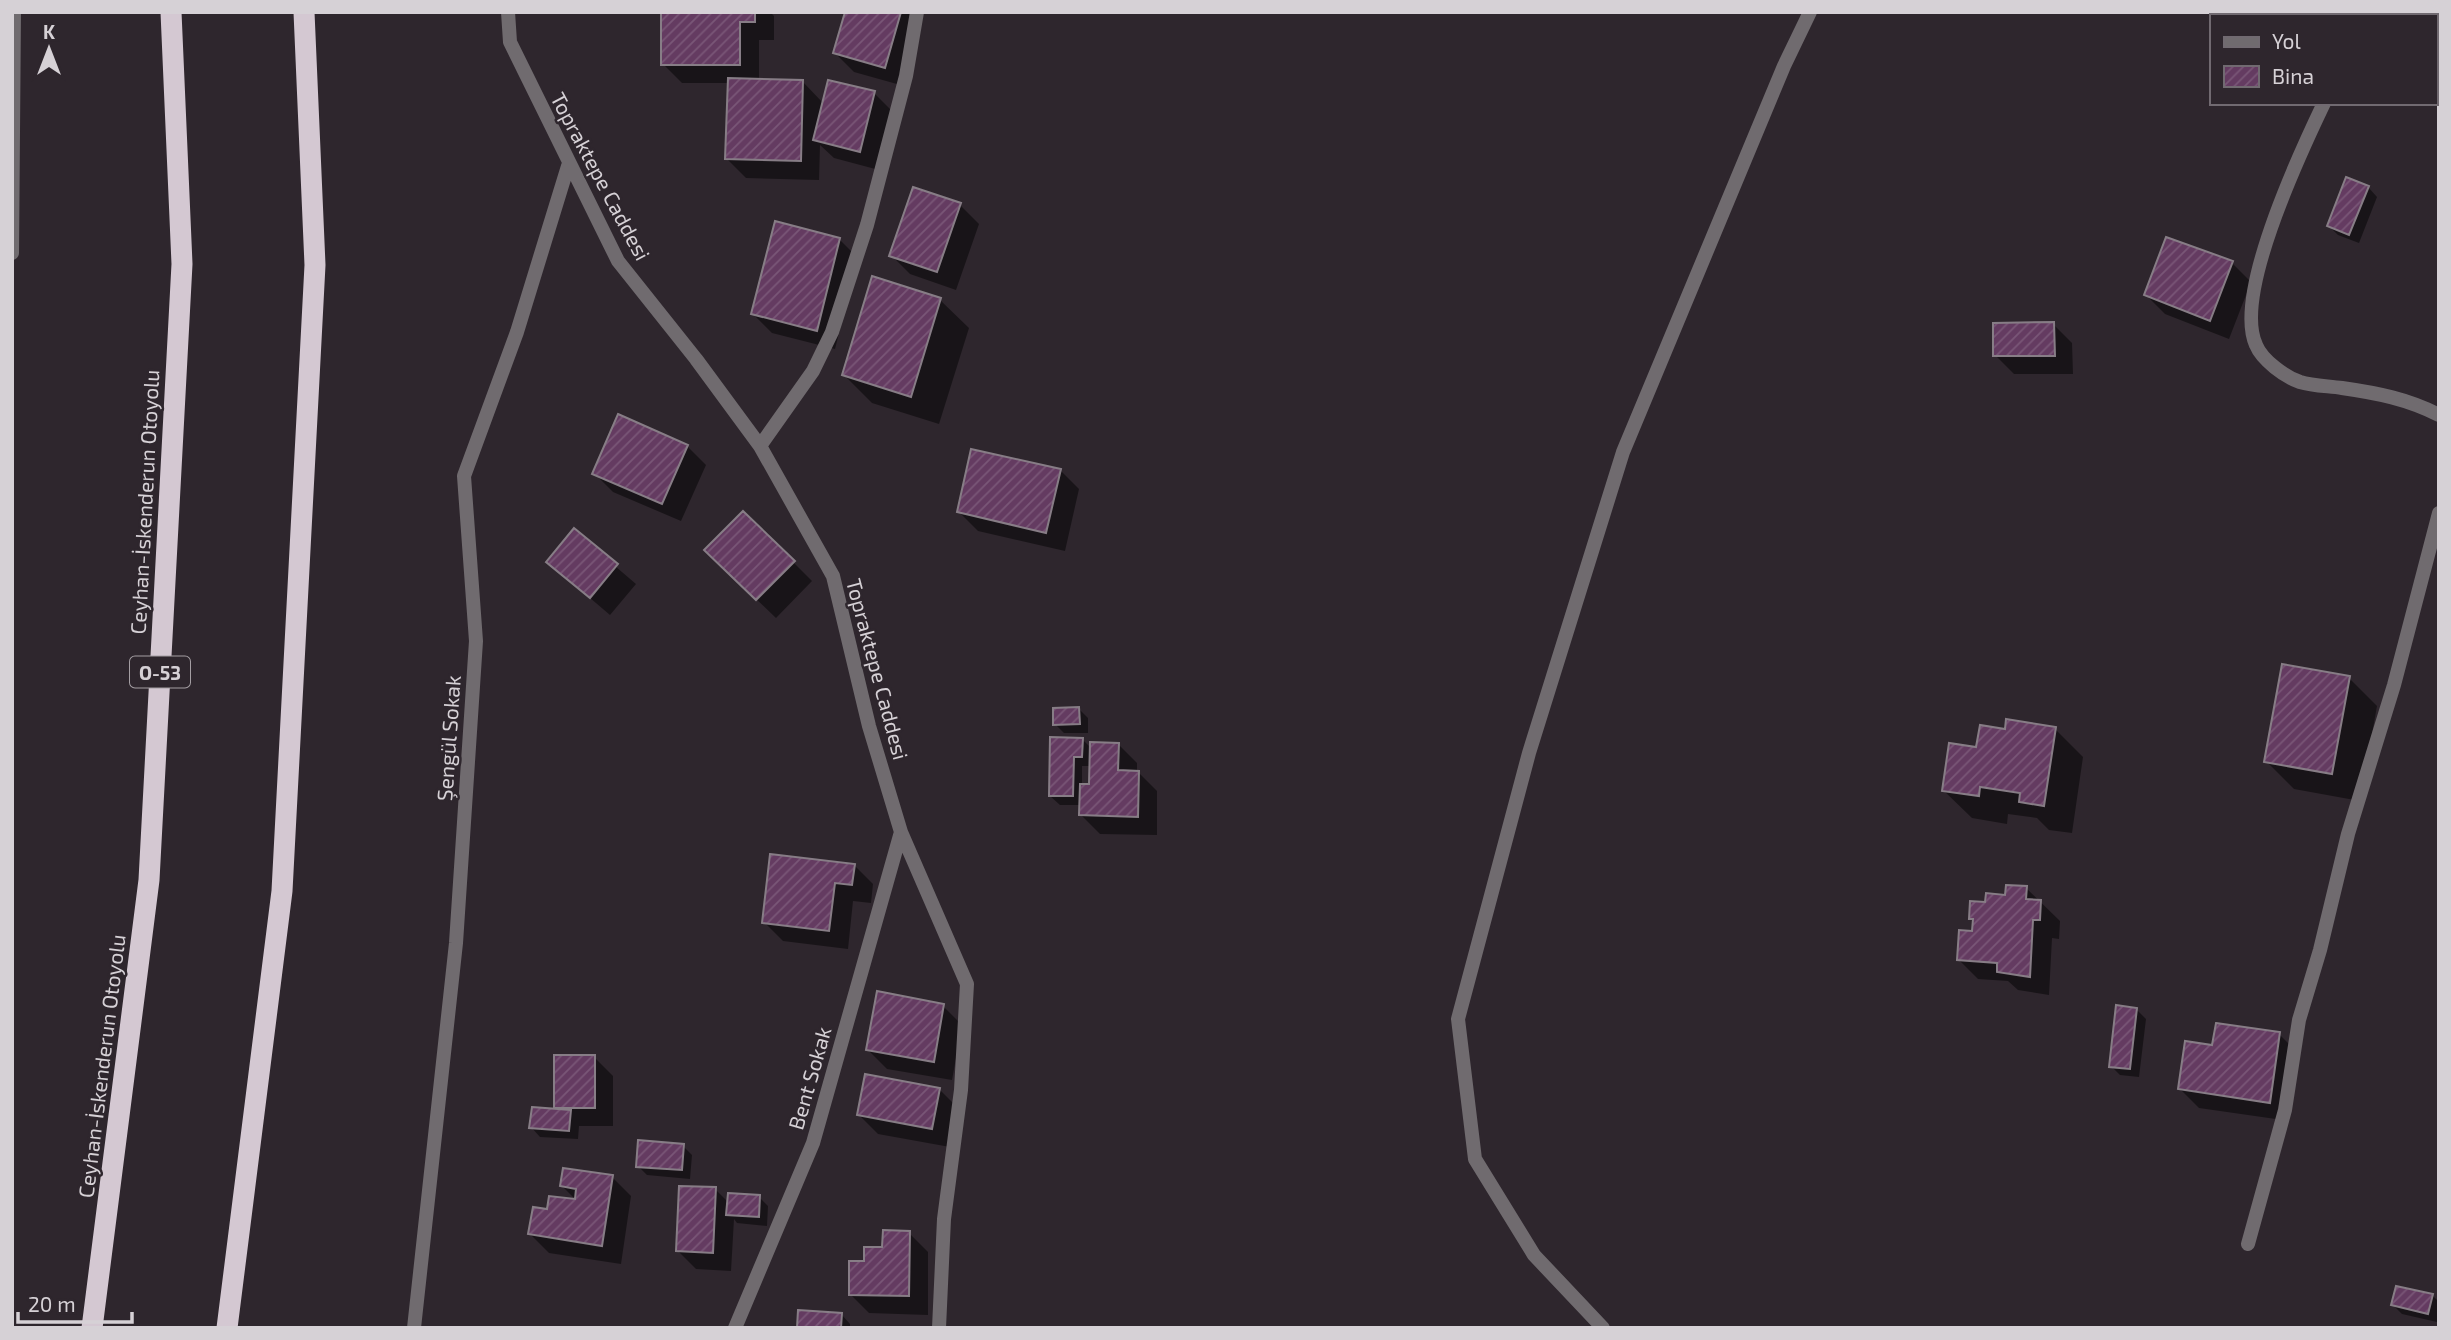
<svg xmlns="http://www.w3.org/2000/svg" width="2451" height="1340" font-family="'Exo 2',sans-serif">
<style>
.shadow{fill:#0007;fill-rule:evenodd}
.building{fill:url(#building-hatch);stroke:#877d86;stroke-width:2}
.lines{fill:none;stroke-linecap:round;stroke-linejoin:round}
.street{stroke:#706b6f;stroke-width:14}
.highway{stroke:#d4c8d2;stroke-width:21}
.labels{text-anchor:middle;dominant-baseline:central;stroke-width:5;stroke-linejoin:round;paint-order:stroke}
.shield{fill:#2e262d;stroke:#a49ea3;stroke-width:2}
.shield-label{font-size:19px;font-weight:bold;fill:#d6d1d6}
.street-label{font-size:21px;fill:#d6d1d6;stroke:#2e262d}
</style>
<defs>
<pattern id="building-hatch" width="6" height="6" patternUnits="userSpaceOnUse" patternTransform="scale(1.75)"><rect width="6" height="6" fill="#643b61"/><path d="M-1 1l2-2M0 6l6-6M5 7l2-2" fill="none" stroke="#795677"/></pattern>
</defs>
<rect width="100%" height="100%" fill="#2e262d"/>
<path class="shadow" d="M663,12H770L774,16V40H759V81L803,82L824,104L874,93L893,112L879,170L834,158L820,145L819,180L746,178L727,159L730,83H682L663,64Z
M847,12H908L921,26L904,86L854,72L835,53Z
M2254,12H2351L2350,16H2257Z
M2368,187L2377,197L2359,243L2338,235L2329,226Z
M960,205L979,224L956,290L910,274L891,255Z
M839,239L858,258L835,349L772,333L753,314Z
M2232,263L2251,282L2229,339L2165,314L2146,295Z
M940,300L969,328L939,424L872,403L844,375Z
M2053,324L2072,343L2073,374H2014L1995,355Z
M687,446L706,465L681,521L613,492L594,473Z
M1060,470L1079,489L1065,551L978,531L959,512Z
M574,531L636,584L610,615L548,562Z
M793,562L812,581L776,618L725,569Z
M2349,678L2377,706L2360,801L2294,789L2266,761Z
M1079,709L1088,718V733H1064L1055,724Z
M2055,729L2083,757L2072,833L2049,830L2037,818L2008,814L2007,824L1972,818L1943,790L2006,731Z
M1082,739L1092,749L1118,744L1137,763V771L1157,791V835L1100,834L1081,815V805H1060L1050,796ZM1082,766H1092L1091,786H1082Z
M854,865L873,884L871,903L853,901L848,949L783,941L764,922Z
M2026,888L2060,921L2059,939L2052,938L2049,995L2018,990L2008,981L1978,979L1959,960L1974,932V922L1970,919L1987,903Z
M943,1006L962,1025L952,1080L887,1069L868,1050Z
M2136,1009L2146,1019L2139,1077L2120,1075L2111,1066Z
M2279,1034L2298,1053L2289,1121L2199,1108L2180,1089L2214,1047Z
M594,1057L613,1076V1126H579L578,1139L540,1137L531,1127L560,1111L556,1107Z
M939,1089L958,1108L950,1147L878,1134L859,1115Z
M683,1146L692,1155L690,1179L647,1175L638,1166Z
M612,1177L631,1196L621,1264L549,1253L530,1234L549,1211L578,1202L562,1186Z
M715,1189L729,1203L759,1197L768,1206L767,1226L737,1223L734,1219L731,1271L696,1269L677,1250Z
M909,1233L928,1252V1315L869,1313L850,1294L884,1249Z
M2432,1295L2439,1302L2437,1322L2402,1314L2393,1305Z
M841,1314L850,1324V1328H798Z"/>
<path class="building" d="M661,12H755V22H740V65H661Z
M845,12H901L885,68L833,53Z
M2265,12H2325L2323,16H2274Z
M728,78L803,80L801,161L725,159Z
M828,80L875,91L860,152L813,140Z
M2346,177L2369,186L2349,235L2327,226Z
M913,187L961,203L937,272L889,256Z
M775,221L840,238L817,331L751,314Z
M2166,237L2233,261L2210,321L2144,295Z
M872,276L941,298L911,397L842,375Z
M2054,322L2055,356H1993V323Z
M618,414L688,445L662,504L592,474Z
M971,449L1061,469L1046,533L957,512Z
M743,511L795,561L756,600L704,550Z
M574,528L618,564L590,598L546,562Z
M2282,664L2350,676L2332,774L2264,762Z
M1079,707L1080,724L1053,725V708Z
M2006,719L2056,727L2044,806L2019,802L2020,793L1980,787L1979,796L1942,791L1949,743L1976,747L1980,725L2005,729Z
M1050,737L1083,738L1082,757H1074L1073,796H1049Z
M1090,742L1119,743L1118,770L1139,771L1138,817L1079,815L1080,784H1089Z
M770,854L855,864L852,885L835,883L829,931L762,923Z
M2006,885L2027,886L2026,899L2041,900L2040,920H2033L2030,977L1997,972V963L1957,960L1959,930L1972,931L1973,919H1969L1970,901L1985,902L1986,893L2005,895Z
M877,991L944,1004L934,1062L866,1050Z
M2116,1005L2137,1008L2130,1069L2109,1067Z
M2216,1023L2280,1032L2270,1103L2178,1089L2185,1041L2212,1045Z
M554,1055H595V1108H554Z
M865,1074L940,1088L932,1129L857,1115Z
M532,1107L571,1110L569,1131L529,1128Z
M638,1140L684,1144L682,1170L636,1167Z
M563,1168L613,1175L602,1246L528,1234L533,1207L547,1209L549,1196L575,1199L576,1189L560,1186Z
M679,1186L716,1187L713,1253L676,1251Z
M728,1193L760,1195L759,1217L726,1215Z
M883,1230L910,1231L909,1296L849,1295V1261H864V1247H882Z
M2396,1286L2433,1294L2428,1314L2391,1305Z
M798,1310L842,1313L841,1328H797Z"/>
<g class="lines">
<path class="street" d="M508,12L510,42L618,261L696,359L760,446L833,576L869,726L901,832L967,984L961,1090L944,1219L939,1328
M2361,16L2363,12
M2324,103C2301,151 2233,295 2256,345C2262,360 2285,377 2300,382C2313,386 2329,386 2342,388C2377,393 2408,399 2439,415
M12,253L14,12
M760,446L813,371L832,332L867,225L906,76L917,12
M2248,1244L2285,1110L2299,1020L2320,950L2348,834L2394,685L2439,513
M414,1328L456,943L476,641L464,476L517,332L568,166
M735,1328L813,1143L901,832
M1603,1328L1534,1255L1475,1159L1458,1019L1529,753L1623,452L1784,66L1810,12"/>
<path class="highway" d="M92,1328L149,880L182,264L171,12
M227,1328L282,891L315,265L304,12"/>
</g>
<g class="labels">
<rect class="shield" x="130" y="656.5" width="60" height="31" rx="5"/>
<g class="shield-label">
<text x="160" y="672">O-53</text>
</g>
<g class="street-label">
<text transform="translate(601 176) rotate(62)">Topraktepe Caddesi</text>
<text transform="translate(144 502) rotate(-87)">Ceyhan-İskenderun Otoyolu</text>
<text transform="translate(878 669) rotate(75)">Topraktepe Caddesi</text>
<text transform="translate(448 738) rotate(-86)">Şengül Sokak</text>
<text transform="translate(101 1066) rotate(-83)">Ceyhan-İskenderun Otoyolu</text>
<text transform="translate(809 1078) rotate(-74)">Bent Sokak</text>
</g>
</g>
<rect width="2451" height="1340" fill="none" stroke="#d6d1d6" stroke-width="28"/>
<rect x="2210" y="14" width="228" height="91" fill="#2e262d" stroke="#716a71" stroke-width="2"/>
<rect x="2224" y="37" width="35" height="10" fill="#706b6f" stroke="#716a71" stroke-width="2"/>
<text x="2272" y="49" font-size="21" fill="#d6d1d6">Yol</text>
<rect x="2224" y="66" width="35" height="21" fill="url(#building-hatch)" stroke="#716a71" stroke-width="2"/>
<text x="2272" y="84" font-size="21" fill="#d6d1d6">Bina</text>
<g transform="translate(49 49)" stroke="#2e262d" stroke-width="5" paint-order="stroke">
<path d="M0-5L12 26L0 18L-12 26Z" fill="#d6d1d6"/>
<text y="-10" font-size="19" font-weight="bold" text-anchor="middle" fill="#d6d1d6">K</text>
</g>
<path d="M18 1312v10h114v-10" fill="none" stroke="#d6d1d6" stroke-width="3.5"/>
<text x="28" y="1312" font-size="21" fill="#d6d1d6" stroke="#2e262d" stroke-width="5" paint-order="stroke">20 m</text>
</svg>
